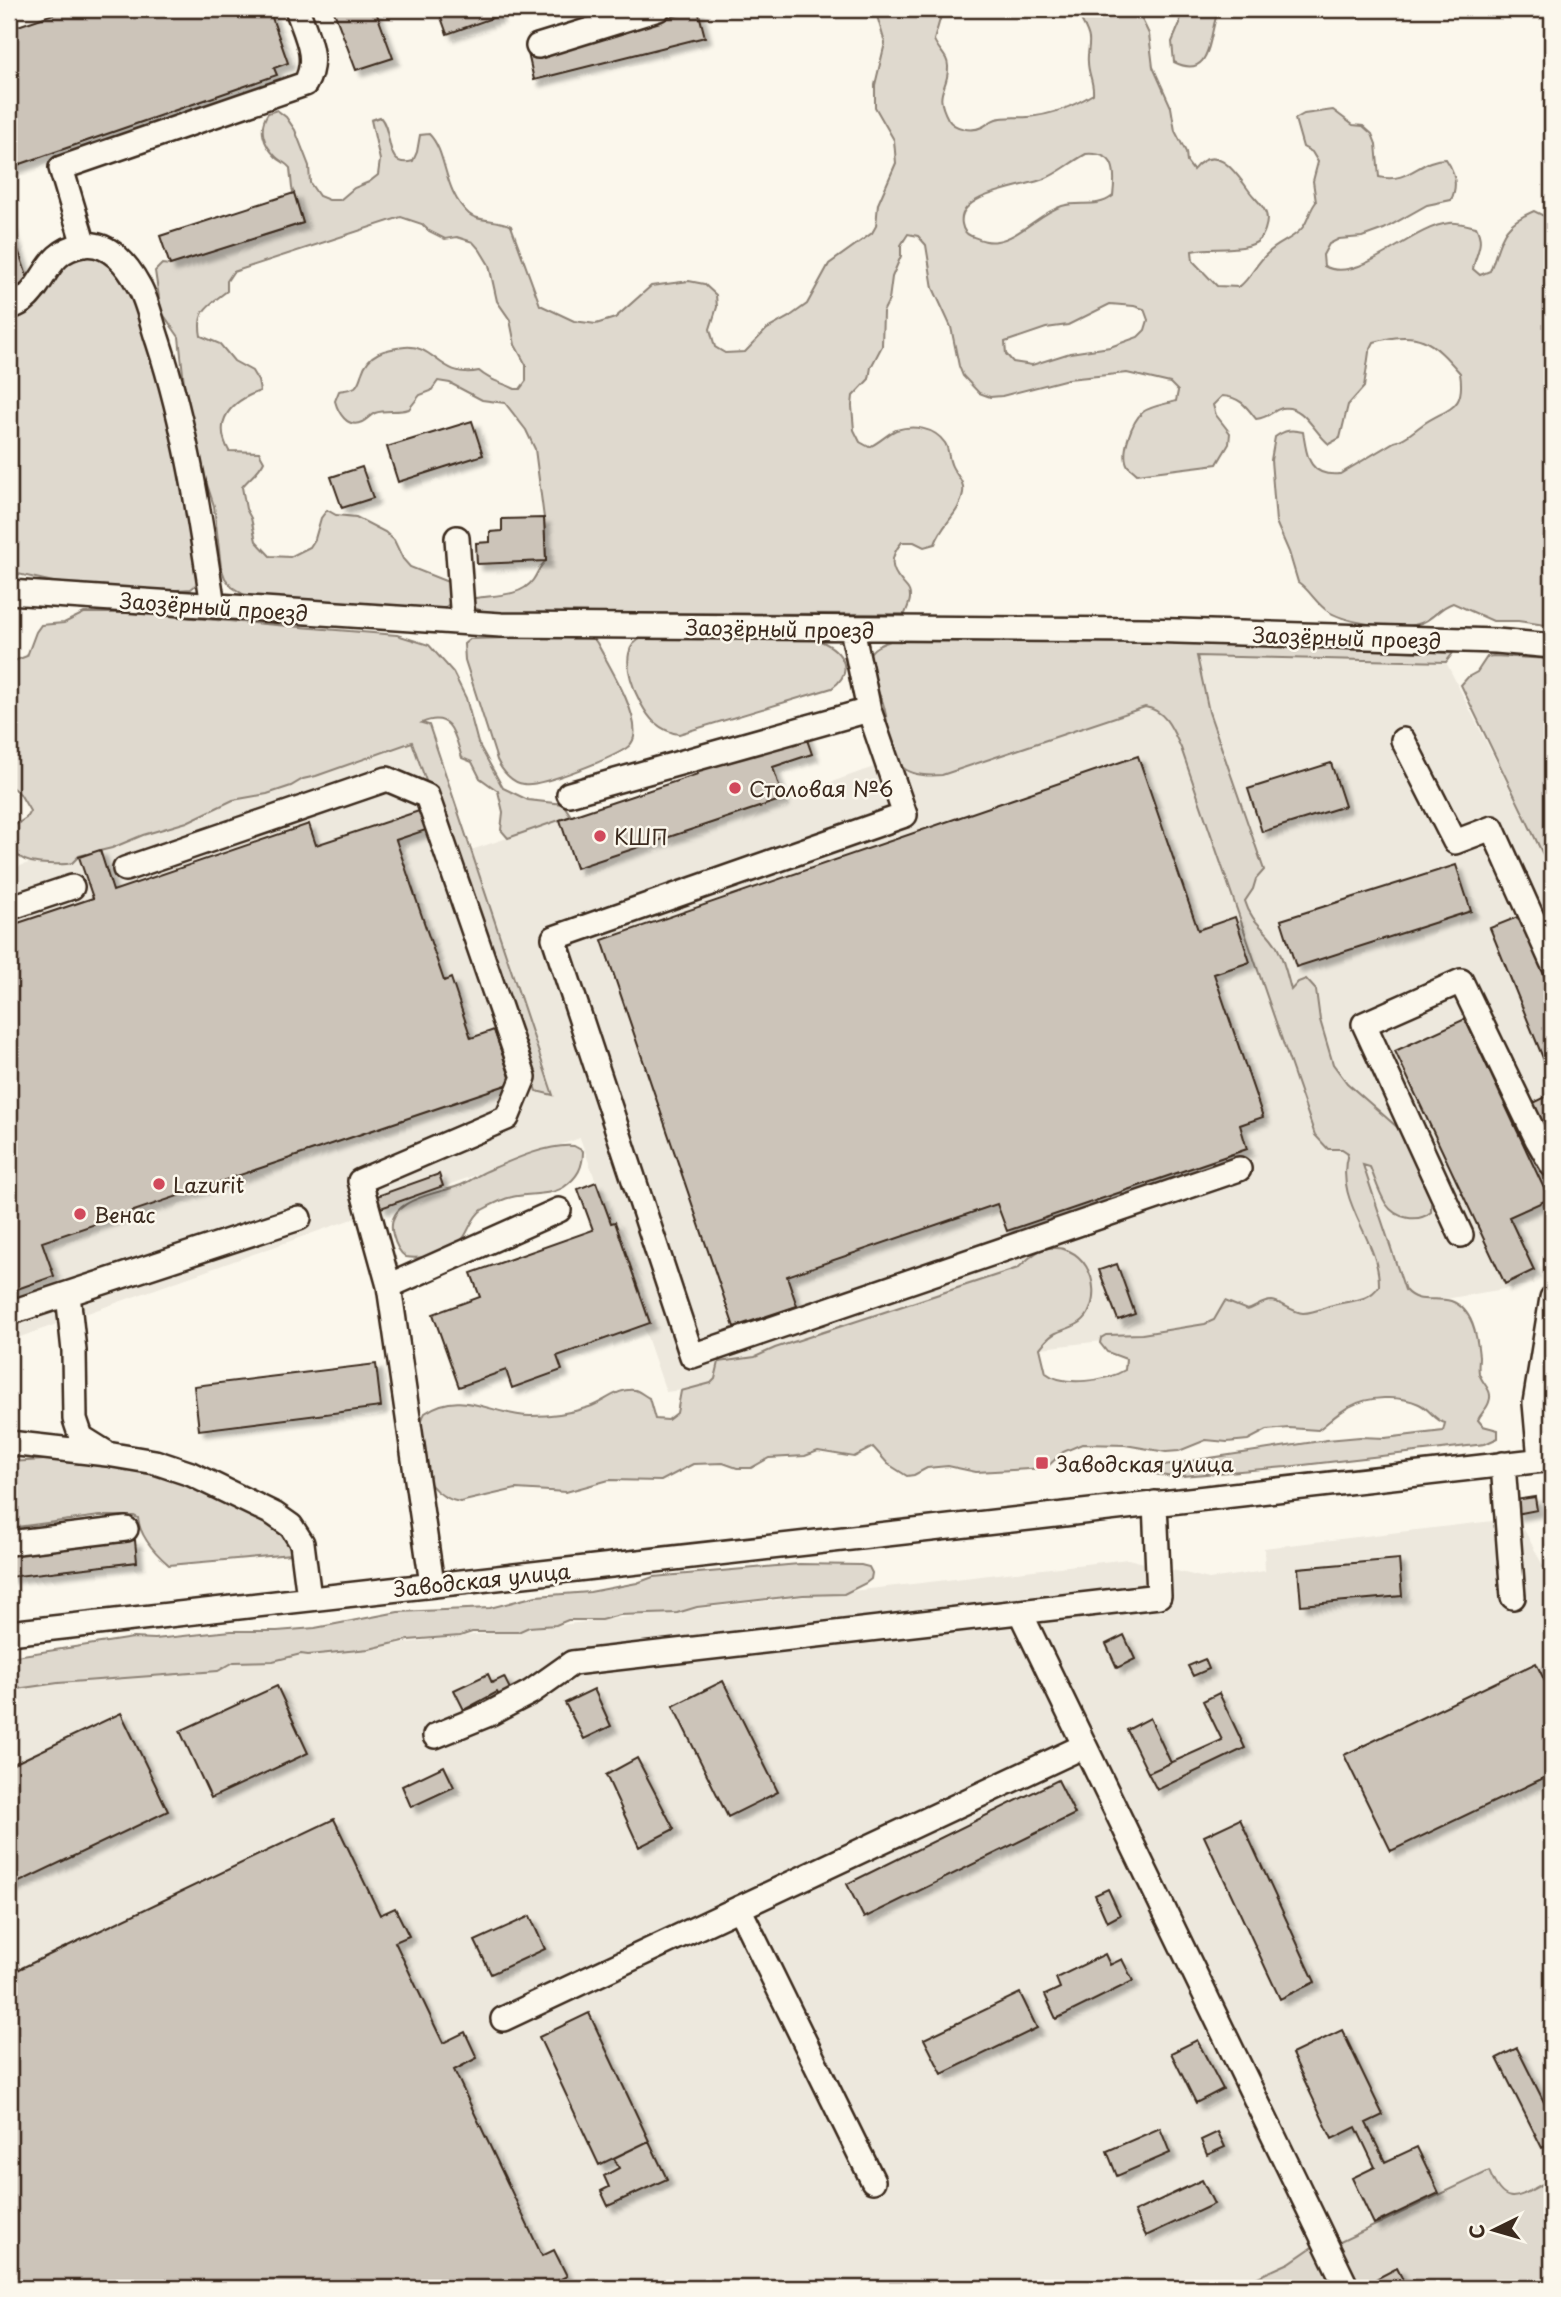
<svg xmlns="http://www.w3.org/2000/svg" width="1561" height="2297" font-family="'Playpen Sans',sans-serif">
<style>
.built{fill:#ede8dd}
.green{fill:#dfd9ce;stroke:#8d8276;stroke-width:2;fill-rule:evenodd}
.building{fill:#ccc4b9;stroke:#3b2a1e;stroke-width:2;filter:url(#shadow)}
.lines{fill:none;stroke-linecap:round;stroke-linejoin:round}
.minor-casing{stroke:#3b2a1e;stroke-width:28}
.minor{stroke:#fbf7ec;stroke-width:23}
.poi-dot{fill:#d1495b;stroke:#fbf7ec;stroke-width:2.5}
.labels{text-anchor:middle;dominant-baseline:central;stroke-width:5;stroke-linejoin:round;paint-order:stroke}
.street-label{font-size:21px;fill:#3b2a1e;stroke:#fbf7ec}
.poi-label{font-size:21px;fill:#3b2a1e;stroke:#fbf7ec;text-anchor:start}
</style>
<defs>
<filter id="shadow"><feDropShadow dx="6" dy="6" stdDeviation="2" flood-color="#0004"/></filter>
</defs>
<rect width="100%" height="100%" fill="#fbf7ec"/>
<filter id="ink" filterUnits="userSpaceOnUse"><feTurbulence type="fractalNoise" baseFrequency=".0143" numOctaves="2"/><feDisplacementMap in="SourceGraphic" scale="14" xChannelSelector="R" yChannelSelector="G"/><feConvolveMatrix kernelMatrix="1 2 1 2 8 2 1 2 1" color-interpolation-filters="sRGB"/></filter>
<g filter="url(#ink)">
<path class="built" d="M1197,655L1446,662L1552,873V1222L1533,1284L1410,1305L666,1392L643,1325L650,1322L615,1223H611L580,1138L9,1341V870L421,723L429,725L471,850L698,775L695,763L773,767L784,799L1179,658Z
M1518,1518L1552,1583V2179L1503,2203L1488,2171L1243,2288H9V1689L1128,1559L1209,1579L1265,1571L1264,1548Z"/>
<path class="green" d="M875,9H943L934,40C938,50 949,57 948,68C948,91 933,91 948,119C954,129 972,132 982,127C987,125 990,121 996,119C1006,116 1018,118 1028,117C1050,115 1074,106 1093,94C1094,82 1088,74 1088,62C1087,54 1090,46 1089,39C1088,28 1079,20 1077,9H1137L1149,34L1153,67L1171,107L1175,131L1186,152L1187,162L1193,170C1216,141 1236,173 1250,192C1256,200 1267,208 1267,219C1267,225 1264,235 1260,239C1248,253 1210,246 1192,251L1193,261L1217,286L1239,287C1251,278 1256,263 1268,253C1279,242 1294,239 1303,227C1309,219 1309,211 1316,202L1313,181L1318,162L1312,152L1303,147L1295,119L1304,114L1333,110L1353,125L1363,126L1372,134L1376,144L1379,177C1410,184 1419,159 1446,159C1455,172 1458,186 1451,200L1427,205L1384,229L1362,237L1339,239L1329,244L1323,255L1324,266C1360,285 1410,227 1449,223C1458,222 1467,225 1476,227C1485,244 1476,252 1473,269L1480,275L1490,271C1502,239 1499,226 1534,211L1544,216L1550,225L1552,250V386L1547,422L1552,433V626L1518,621H1493L1453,603C1440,607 1433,619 1421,623C1400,631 1348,623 1329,612C1316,604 1310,590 1298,582L1289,552L1276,522L1271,460L1275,437C1285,430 1291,429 1303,432C1307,457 1309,477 1340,474L1394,442C1406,439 1412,432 1422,425C1447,407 1466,412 1460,373C1432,340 1418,329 1374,342L1369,352L1364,387L1348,405L1340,438L1329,444C1315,434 1304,404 1282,408C1271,411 1271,417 1256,419C1246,406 1240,397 1222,396L1213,405L1216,415L1230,433L1229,444L1217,464L1137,474C1136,473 1129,467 1128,466C1120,453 1132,421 1143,412C1151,406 1166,404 1176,401L1178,391L1170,383L1127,373L1068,379L1002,396L990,397L979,393L963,376L959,366L951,327L933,288L926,245L918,236L908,234L901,245V256L892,277L889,300L883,312L882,346L871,367L869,379L853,396L852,406L854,430L860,442L869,447C879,443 887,434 896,430C913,425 934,427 945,443C949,449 948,457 951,464C955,475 965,480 963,493C960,514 942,523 935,544L924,547L914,542H902C890,556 889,568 902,582C904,585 908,588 909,591C912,599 908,606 905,614L500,613L482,611L472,607L471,601L475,598C494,595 521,597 533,580C538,573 539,566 546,561L544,518L535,449L526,430L505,403L482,400L450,383L438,381L431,391L420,395L409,409C398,413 386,409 375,413C370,415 367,420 362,422C347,429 338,412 335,401L339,391C344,390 350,390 355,387C359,384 360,378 362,373C368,353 385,349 405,347C435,344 440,379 479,371C493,383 500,381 515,389H520L526,381V365L515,345L510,320L497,301L489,265L480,250L473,242L457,237L445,239L429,231L422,224L401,217L233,272L227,281V291C209,305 196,310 201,336L220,344L234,361L252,371L258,381L260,391C232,401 212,420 229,451L259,452L264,461C259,472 250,477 242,487L246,509L251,518L256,541L270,556L290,557L310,547L315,539L321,518L327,510L336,515L356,517L385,532L394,540L403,559L410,567L448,582L451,603L441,610L252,600L232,587L225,578L221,567L214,506L204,475L195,431L186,401L179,337L161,311L155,271L162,264L170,265L303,223L292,188L290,168C286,163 280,161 276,157C263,144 258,128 268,113L277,110L286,117L295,130L309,166L310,183L319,196L329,200H340L354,188L369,182L378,175L380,160L371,120L380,117C394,131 383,170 413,161L417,152L420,135L429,134C448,153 442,190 469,214C478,222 498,219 511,226L540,305L574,321L596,324L615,318L651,286L689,281L704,284L716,295L717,307L710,329L715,347L725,353L745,352L767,329L789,317L807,304L829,264L872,233L876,226L878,204L896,163L894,140L875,107V85L885,43ZM1086,154C1116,152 1116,171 1113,196C1096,209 1081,200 1062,206C1040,213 1020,237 997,241C988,243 979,239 971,236C966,234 963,230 962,224C956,193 1025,187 1044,179C1059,173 1071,162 1086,154ZM1110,304L1134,306L1144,309L1148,320L1145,330L1138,337L1110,347L1070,353L1032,365L1013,362L1006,354L1005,342L1046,328L1068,325Z
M1179,9H1219C1208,31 1214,82 1174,62L1172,42L1180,23Z
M86,255L103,257L140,298L190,494L200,577L197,584L191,589L163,591L62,584L9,572V317L63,261Z
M84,613H132L397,635L429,645L453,672L466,698L478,743L503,788L528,800L563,804L571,816L508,838L501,830L503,812L498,791L480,778L472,762L462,758C455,736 452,710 422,723L429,725L553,1095L536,1091L438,799L430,792L412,742L316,776L303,779L291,786L267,794L233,800L187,822L143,835L112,848L79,856L72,863C64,865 57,864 49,864C24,864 9,857 9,829L26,818L30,811L20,794L9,785V663L27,656L36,632L41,625L64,623Z
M584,636L594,639L597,643C608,664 639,713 634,737C633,742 630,746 625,749C609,759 541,787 524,784C512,783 502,771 497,760L465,660L464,644L470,639Z
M642,638L815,639C839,647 858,669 832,688L679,734C670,733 661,728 654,722C638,707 612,649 642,638Z
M891,641L1177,642L1453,653L1446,662L1197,656L1209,712L1264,870L1256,879L1253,889L1245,901C1252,925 1268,929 1277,947C1284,960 1287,975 1291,990L1298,982L1306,979L1316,990L1320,1020L1333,1064L1347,1083L1397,1127L1413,1146L1431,1196V1212C1418,1223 1396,1219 1386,1204C1379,1193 1375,1179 1370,1167L1363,1165L1405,1290C1418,1305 1434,1296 1451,1301C1473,1309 1477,1336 1479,1356C1479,1362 1478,1367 1479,1373C1481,1383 1494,1390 1489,1402C1487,1409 1481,1413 1478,1420L1483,1426L1498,1430V1438L1485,1444L1286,1467L1172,1477L1150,1473L1156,1467L1164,1465L1327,1440L1360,1437L1385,1438L1443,1431L1445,1423C1434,1420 1430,1409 1419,1404C1400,1395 1368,1396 1349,1407C1337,1413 1329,1422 1318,1430L1289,1428L1267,1430L1248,1440L1227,1442L1206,1440L1179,1451L1166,1452L1125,1445L1082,1444L1063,1452L1046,1468L976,1472L948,1466L927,1468L914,1475L907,1476L888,1464L873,1447L854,1457L818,1451L805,1456L769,1458L751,1468H737L723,1463L693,1464L661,1481L609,1480L566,1492L516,1489L460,1502C449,1500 438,1494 431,1485C422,1471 416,1426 425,1413C461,1387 493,1416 530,1416C549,1416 571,1413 589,1407C603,1403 619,1387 635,1390C639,1391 645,1396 649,1398L655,1419L668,1420L677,1413L681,1391L711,1383L715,1379L719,1362L755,1357L775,1348L1018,1268C1025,1262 1035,1251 1044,1249C1082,1240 1104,1283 1088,1314C1081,1326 1067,1328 1056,1333C1049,1336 1045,1342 1040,1348L1046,1373C1063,1387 1107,1381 1125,1370L1126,1359L1107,1352L1100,1343L1101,1338L1106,1335L1142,1334L1205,1324L1214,1320L1225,1301L1247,1310C1256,1308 1261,1301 1272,1301C1282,1302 1292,1312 1303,1313C1312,1313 1321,1309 1329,1306C1347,1300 1368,1303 1379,1286C1380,1238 1333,1203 1348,1153L1342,1149H1328L1315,1135L1181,748C1173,731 1166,710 1145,707L942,775C882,780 895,744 883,703C878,690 866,670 869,656C871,648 883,643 891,641Z
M1493,656L1552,659V873L1461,685L1468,677L1477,672L1487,657Z
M574,1146L583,1151C583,1167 578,1177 564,1187C550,1196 528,1193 512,1197C502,1199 491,1205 482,1210C473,1216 470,1228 464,1237C454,1252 423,1260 406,1257C398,1252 395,1243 393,1235C383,1199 437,1194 458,1186C468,1183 477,1175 487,1171C510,1161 549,1143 574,1146Z
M62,1459L159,1470L279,1527L290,1542L291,1554L169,1565C155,1553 140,1537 138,1518L134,1516H100L9,1528V1462Z
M799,1564L861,1565L869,1567L872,1573L871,1579L866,1583L844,1594L803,1595L697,1607L677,1613L620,1615L601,1620H568L556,1625L529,1627L518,1632H472L460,1636L408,1640L369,1649L308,1655L301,1654L273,1661L234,1662L218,1671L58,1683L9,1690V1657L133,1638L155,1639L231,1631H277L315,1628L398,1612L490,1608L536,1596L590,1592L637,1583L653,1577Z
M1489,2171C1506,2214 1521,2194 1552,2179V2288H1233L1289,2263L1311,2248L1320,2244H1336Z"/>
<path class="building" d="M68,9H269L288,63L274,68L277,75L9,168V29Z
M333,9H375L393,58L356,70Z
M438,9H495L498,16L447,34Z
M698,10L705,37L534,80L528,53Z
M294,193L303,223L170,265L160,236Z
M9,223L29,282L9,289Z
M472,421L483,455L398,482L387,447Z
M362,467L373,498L342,508L331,477Z
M544,518L546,561L477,564L476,543L490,542V532L502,531V519Z
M805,734L812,754L773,767L783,799L576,868L560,820L698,774L694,763Z
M1138,756L1198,930L1235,917L1250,962L1214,974L1263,1117L1240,1125L1247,1149L1007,1231L997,1204L787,1276L797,1306L734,1327L602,940Z
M1331,763L1345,806L1262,832L1248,789Z
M419,811L426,830L396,840L444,981L451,978L471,1038L494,1030L512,1083L42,1242L54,1276L9,1292V926L93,898L79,857L100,850L113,891L309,824L316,845Z
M1456,865L1471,911L1296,967L1281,920Z
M1520,916L1552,995V1080L1490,928Z
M1465,1019L1549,1199L1509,1217L1534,1270L1505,1284L1395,1051Z
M1552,1094V1140L1543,1121L1537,1124L1529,1105Z
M439,1174L443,1186L381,1208L377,1196Z
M596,1182L611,1223L615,1222L650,1323L557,1356L562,1370L512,1388L506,1370L459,1387L433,1314L480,1297L471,1273L593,1230L578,1189Z
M1117,1264L1135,1314L1118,1320L1099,1270Z
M376,1364L381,1407L199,1430L194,1386Z
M1535,1497L1537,1510L1516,1514L1515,1500Z
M135,1540L137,1562L9,1577V1555Z
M1399,1559L1402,1596L1301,1605L1298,1568Z
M1124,1635L1135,1659L1117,1668L1106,1644Z
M1205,1659L1209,1669L1193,1676L1188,1666Z
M1536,1663L1552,1696V1774L1391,1851L1344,1755Z
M488,1674L492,1683L504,1677L511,1691L500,1697L497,1692L464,1710L454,1690Z
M723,1681L778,1792L728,1817L673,1706Z
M277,1686L308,1753L211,1798L180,1731Z
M594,1689L611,1726L584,1739L565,1703Z
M1219,1693L1245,1748L1157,1790L1148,1773L1222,1740L1203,1701Z
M121,1713L168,1811L9,1887V1766Z
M1150,1718L1171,1763L1148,1773L1127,1730Z
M637,1758L674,1829L639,1847L606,1775Z
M444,1766L454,1787L411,1807L402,1786Z
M1058,1780L1075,1814L864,1918L847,1884Z
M334,1819L380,1915L395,1908L409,1936L395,1942L443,2043L465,2032L477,2058L454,2070L542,2256L554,2250L567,2276L553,2283L556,2288H9V1974Z
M1240,1819L1315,1982L1280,1999L1204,1836Z
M1108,1889L1120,1915L1107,1922L1095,1895Z
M530,1916L545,1949L491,1974L475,1941Z
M1105,1954L1110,1965L1122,1959L1133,1981L1056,2019L1045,1995L1060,1988L1056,1978Z
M1020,1993L1037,2028L942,2074L924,2039Z
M589,2013L649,2141L599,2165L539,2037Z
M1342,2030L1383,2115L1366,2123L1385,2162L1417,2147L1439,2193L1374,2224L1352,2178L1375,2167L1356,2127L1332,2139L1292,2054Z
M1197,2040L1223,2089L1196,2103L1171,2053Z
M1517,2048L1552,2118V2143L1542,2148L1497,2058Z
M1160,2128L1170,2153L1117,2176L1107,2151Z
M1218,2132L1225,2147L1207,2155L1201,2140Z
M649,2141L667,2179L608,2206L601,2191L609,2187L604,2176L619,2168L614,2158Z
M1202,2180L1214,2204L1146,2236L1134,2212Z
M1397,2268L1407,2288H1380L1376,2279Z"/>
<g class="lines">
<defs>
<path id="minor" d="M538,46L658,9
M84,245L61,168L305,84C320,59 306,35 297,9
M9,308C13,306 19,304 23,301C47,282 46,251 83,245C109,241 128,266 139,286C148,302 152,324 158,341C186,427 200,517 213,606
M457,538L463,622
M9,592L501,625L1146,630L1496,641L1552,646
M852,629L869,710L905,815L554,938L692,1356L1239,1169
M1403,740L1455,842L1492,828L1552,962
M569,794L869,710
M125,869L387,779L427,796L524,1077L507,1118L360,1181L389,1286L432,1584
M9,908L72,887
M1461,1235L1364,1024L1461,981L1537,1139L1552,1165
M389,1286L559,1210
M68,1294L74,1351L75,1419L81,1437L105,1452
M9,1313L299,1218
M9,1443L107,1454L155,1462L191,1474L274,1514L291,1526L302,1543L309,1598
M1540,1460L1535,1403L1552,1298
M1503,1464L1513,1597
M9,1543L126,1529
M1020,1612L1347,2288
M9,1633L1552,1459
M435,1736L489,1714L531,1692L572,1663L1159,1596L1155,1503
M739,1908L873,2181
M503,2019L1084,1746"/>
</defs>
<use href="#minor" class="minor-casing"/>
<use href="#minor" class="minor"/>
</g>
</g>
<g class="poi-dot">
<circle cx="735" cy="788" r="7"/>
<circle cx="600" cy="836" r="7"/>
<circle cx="159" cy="1184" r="7"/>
<circle cx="80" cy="1214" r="7"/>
<rect x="1035" y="1456" width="14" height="14" rx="3.5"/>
</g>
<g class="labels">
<g class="street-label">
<text transform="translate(214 606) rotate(4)">Заозёрный проезд</text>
<text transform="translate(780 628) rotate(1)">Заозёрный проезд</text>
<text transform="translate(1347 637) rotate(2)">Заозёрный проезд</text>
<text transform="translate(482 1579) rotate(-6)">Заводская улица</text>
</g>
<g class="poi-label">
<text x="749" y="788">Столовая №6</text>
<text x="614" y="836">КШП</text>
<text x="173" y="1184">Lazurit</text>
<text x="94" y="1214">Венас</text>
<text x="1056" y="1463">Заводская улица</text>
</g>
</g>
<rect width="1561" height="2297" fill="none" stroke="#fbf7ec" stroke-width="35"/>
<rect x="18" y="18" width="1526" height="2262" fill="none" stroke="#3b2a1e" stroke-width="2.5" filter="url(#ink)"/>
<g transform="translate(1494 2230) rotate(265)" stroke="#fbf7ec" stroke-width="5" paint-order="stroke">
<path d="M0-5L12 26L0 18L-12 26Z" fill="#3b2a1e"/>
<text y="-10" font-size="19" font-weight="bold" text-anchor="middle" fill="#3b2a1e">С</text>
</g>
</svg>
